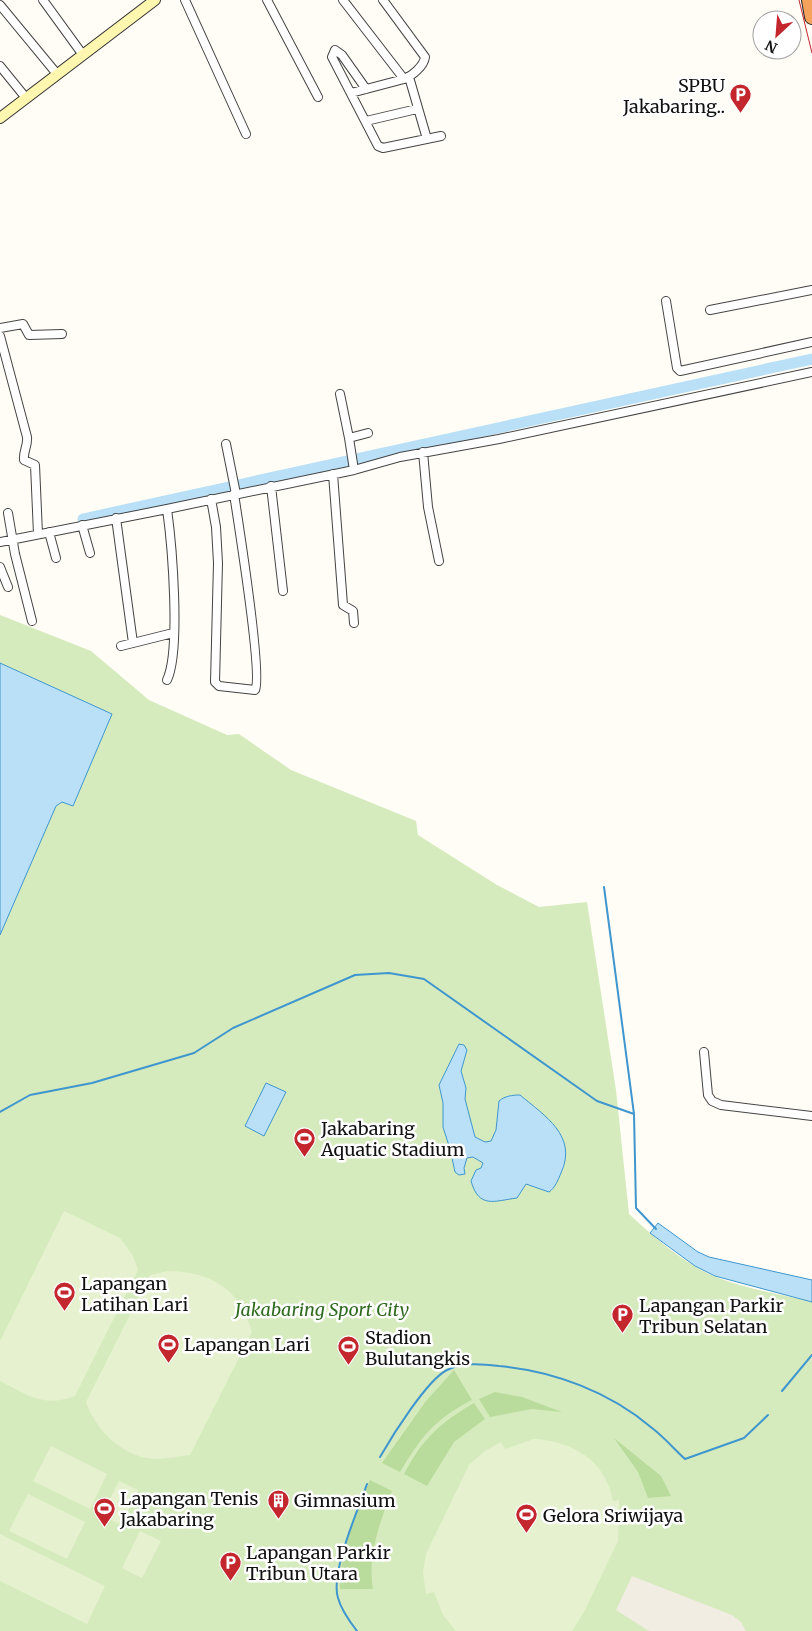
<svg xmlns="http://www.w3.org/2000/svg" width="812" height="1631" font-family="Merriweather,serif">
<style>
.green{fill:#d5ebbd}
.forest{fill:#b9dc9c}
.pitch{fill:#e6f2cf}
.plaza{fill:#f1ede2}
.water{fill:#b9e0f7;stroke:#3f96cf}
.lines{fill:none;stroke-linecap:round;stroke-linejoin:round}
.stream{stroke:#3f96cf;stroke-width:2}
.river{stroke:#b9e0f7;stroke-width:11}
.street-casing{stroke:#444;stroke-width:10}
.secondary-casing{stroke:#333;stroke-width:12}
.highway-casing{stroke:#222;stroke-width:16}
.street{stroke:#fff;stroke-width:8}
.secondary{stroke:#fff6b0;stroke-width:10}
.highway{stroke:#f5a25d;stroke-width:14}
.tram{stroke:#c4262e;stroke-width:1}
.labels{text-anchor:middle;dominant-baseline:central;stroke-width:5;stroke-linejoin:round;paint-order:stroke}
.poi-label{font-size:18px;fill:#111;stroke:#fff;text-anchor:start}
.park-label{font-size:18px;font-style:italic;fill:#2f6b1f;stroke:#fff}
</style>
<rect width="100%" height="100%" fill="#fffdf5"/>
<path class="green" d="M0,615L91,651L149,700L227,735L239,734L291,770L416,821L418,835L497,885L539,907L587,902L616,1090L629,1214C655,1238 684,1264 716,1277C746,1289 780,1294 812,1302V1631H0Z"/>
<path class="forest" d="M454,1370L472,1400C435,1419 421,1437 400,1472L382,1463L426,1401Z
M495,1392L522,1397L562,1412L532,1409L490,1417L479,1399Z
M474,1403L485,1419L454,1442L427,1486L404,1474C423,1438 440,1423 474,1403Z
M614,1438L661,1476L671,1496L648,1498L638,1472Z
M370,1480L392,1491C380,1521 367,1557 373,1589H340C338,1556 357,1510 370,1480Z"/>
<path class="pitch" d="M64,1211L120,1238L133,1256L138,1270L75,1396C43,1408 28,1395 0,1381V1341Z
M168,1271C212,1272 239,1288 252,1332L190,1455C179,1456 166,1459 155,1459C123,1457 96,1431 86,1402L150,1275Z
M534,1439C573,1441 606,1461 613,1501L619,1500L618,1541L584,1612L572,1631H456L443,1615L434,1592L426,1594L423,1572L426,1554L469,1465L485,1451L501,1442L505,1449Z
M51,1446L107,1474L90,1509L33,1481Z
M119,1481L138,1490L121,1525L102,1515Z
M28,1494L85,1522L67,1559L9,1531Z
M140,1531L161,1541L142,1578L122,1568Z
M0,1534L105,1586L87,1624L0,1581Z"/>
<path class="plaza" d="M632,1576L732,1615L741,1622L746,1631H649L616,1610Z"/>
<path class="water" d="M0,663L112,714L73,806L62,802L56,806L0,935Z
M459,1044L464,1045L467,1050L461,1071L466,1088L465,1099L475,1137L485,1142L491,1141L496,1130L499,1101C505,1096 512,1095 520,1095C545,1116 578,1136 561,1173C558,1180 555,1188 549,1192L526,1184L517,1198C494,1201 479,1209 471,1181L476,1170L481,1168L483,1163L473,1157L467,1158L464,1168L465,1174L459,1175L455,1172L450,1149L443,1127V1103L439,1085Z
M266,1083L286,1092L264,1136L245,1126Z
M658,1223L698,1252L709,1257L812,1280V1302L715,1276L695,1266L650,1233Z"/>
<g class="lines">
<path class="stream" d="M604,887L634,1114L636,1208L656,1229
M0,1112L30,1095L92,1083L194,1053L233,1028L355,975L389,973L424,979L597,1101L634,1114
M782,1391L812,1355
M380,1457C392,1436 427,1380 447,1370C464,1362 482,1364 499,1366C554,1371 610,1392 652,1428C664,1437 674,1449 685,1459L744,1438L768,1415
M357,1631C350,1622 341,1609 338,1598C330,1573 358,1510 367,1484"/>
<path class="river" d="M83,519L812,359"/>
<defs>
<path id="street" d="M43,0L83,55
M185,0L246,134
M267,0L318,97
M343,0L404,79C412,76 424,66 425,57L383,0
M0,5L57,74
M0,66L26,98
M409,77L427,139
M366,89L342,55L335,50L332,57L378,146L383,148L441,136
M351,93L404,79
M366,121L417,109
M666,301L677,368L680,371L812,342
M710,310L812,290
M0,328L23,324L29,335L62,334
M0,336L27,437C28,446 23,451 24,460L35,465L38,534
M340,394L349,438
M226,444L236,494
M423,452L428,507L439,561
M354,470L349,438L368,433
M333,474L343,605L353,611L354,623
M271,486L283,591
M211,499L216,527L218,563L215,682L219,686L255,690C263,677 238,520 234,494
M8,513L15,554L32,621
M116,518L133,643
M82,525L90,553
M49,532L56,558
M0,542L167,509L354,470L400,457L499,439L812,372
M0,567L8,587
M121,646L173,633
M167,680C181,650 172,545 167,509
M704,1052L708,1095L712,1101L721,1105L812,1116"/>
<path id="secondary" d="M0,118L155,0"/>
<path id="highway" d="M809,0L812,17"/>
</defs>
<use href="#street" class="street-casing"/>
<use href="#secondary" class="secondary-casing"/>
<use href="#highway" class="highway-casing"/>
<use href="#street" class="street"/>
<use href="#secondary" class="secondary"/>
<use href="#highway" class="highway"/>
<path class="tram" d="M799,0L812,53"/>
</g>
<defs>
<symbol id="parking-pin" viewBox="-11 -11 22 30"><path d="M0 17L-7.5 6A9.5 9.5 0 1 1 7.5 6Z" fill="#c4262e" stroke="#fff"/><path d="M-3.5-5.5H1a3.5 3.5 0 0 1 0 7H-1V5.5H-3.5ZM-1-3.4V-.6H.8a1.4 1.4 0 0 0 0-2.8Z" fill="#fff"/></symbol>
<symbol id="stadium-pin" viewBox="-11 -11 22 30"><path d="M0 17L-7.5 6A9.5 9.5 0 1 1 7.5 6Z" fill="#c4262e" stroke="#fff"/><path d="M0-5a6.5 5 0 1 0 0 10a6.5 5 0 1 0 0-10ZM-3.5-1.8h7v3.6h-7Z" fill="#fff"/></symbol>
<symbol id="building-pin" viewBox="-11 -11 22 30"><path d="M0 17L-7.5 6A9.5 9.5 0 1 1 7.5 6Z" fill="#c4262e" stroke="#fff"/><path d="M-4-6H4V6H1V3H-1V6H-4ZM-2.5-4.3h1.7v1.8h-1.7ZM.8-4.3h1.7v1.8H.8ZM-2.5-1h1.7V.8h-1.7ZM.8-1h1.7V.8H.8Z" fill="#fff"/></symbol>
</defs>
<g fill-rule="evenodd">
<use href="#parking-pin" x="728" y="82" width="25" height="34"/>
<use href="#stadium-pin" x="292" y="1126" width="25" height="34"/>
<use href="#stadium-pin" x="52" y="1280" width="25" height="34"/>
<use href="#parking-pin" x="610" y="1302" width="25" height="34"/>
<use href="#stadium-pin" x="156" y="1332" width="25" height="34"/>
<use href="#stadium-pin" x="336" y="1334" width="25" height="34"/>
<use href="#building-pin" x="266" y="1488" width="25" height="34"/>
<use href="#stadium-pin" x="92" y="1496" width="25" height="34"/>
<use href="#stadium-pin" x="514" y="1502" width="25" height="34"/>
<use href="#parking-pin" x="218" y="1550" width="25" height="34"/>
</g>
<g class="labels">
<g class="poi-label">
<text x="725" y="85" text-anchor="end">SPBU<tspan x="725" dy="21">Jakabaring..</tspan></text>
<text x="321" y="1128">Jakabaring<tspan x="321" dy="21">Aquatic Stadium</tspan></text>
<text x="81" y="1283">Lapangan<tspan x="81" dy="21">Latihan Lari</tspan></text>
<text x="639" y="1305">Lapangan Parkir<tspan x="639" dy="21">Tribun Selatan</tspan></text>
<text x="365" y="1337">Stadion<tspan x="365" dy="21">Bulutangkis</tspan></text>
<text x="184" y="1344">Lapangan Lari</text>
<text x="120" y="1498">Lapangan Tenis<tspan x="120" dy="21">Jakabaring</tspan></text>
<text x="294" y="1500">Gimnasium</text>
<text x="543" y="1515">Gelora Sriwijaya</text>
<text x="246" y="1552">Lapangan Parkir<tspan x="246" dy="21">Tribun Utara</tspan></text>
</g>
<g class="park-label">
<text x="322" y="1309">Jakabaring Sport City</text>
</g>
</g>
<g transform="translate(777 35) rotate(206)"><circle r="24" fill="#ffffff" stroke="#a0a0a0"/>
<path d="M0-4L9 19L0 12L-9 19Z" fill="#c4262e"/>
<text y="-8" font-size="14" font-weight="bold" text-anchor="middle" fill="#111111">N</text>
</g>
</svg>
